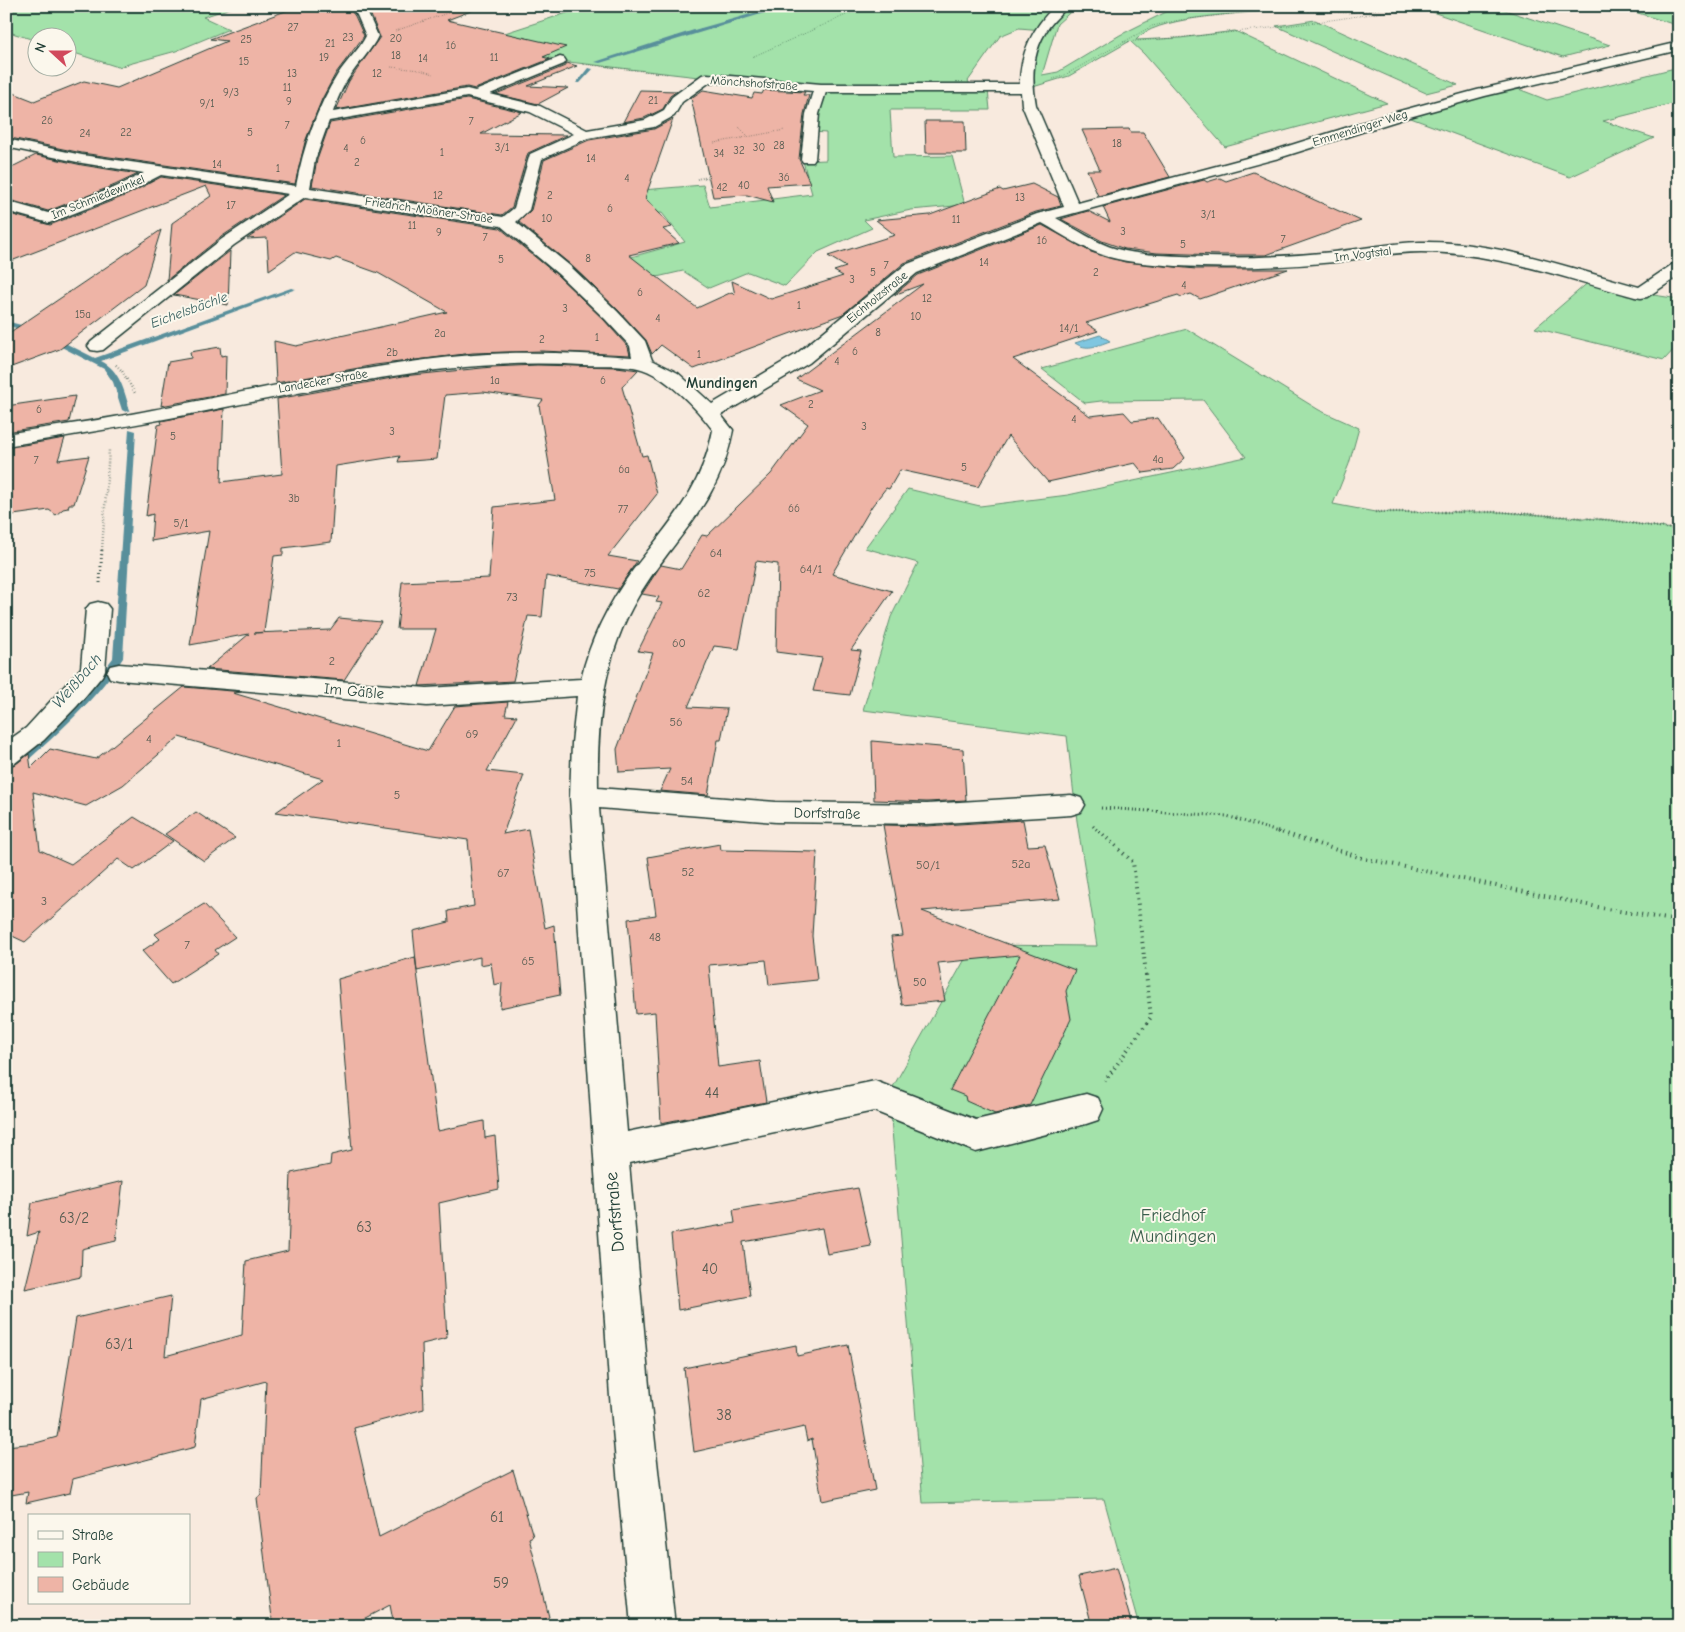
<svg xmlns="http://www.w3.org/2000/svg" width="1685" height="1632" font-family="'Comic Neue',sans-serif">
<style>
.green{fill:#a3e2aa;stroke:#61906f}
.water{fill:#7fc6e0;stroke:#598f9b}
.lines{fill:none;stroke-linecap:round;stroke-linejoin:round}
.stream{fill:#598f9b;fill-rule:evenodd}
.building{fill:#eeb4a6;stroke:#1f3d34}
.minor-casing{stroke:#1f3d34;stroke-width:3}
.path-far4{stroke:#1f3d34;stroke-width:1;stroke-dasharray:0.5 2;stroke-linecap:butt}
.path-far3{stroke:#1f3d34;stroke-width:2;stroke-dasharray:0.5 2;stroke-linecap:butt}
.path-far2{stroke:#1f3d34;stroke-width:2.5;stroke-dasharray:0.5 2.5;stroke-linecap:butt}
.path-far1{stroke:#1f3d34;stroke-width:3;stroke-dasharray:1 3;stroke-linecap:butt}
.path{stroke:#1f3d34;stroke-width:4;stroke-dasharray:1 4.5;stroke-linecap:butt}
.minor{fill:#fbf7ec;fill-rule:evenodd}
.labels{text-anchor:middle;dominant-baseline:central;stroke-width:4;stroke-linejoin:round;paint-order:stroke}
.far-number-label{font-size:11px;fill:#535b50}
.far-street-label{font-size:12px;fill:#1f3d34;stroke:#fbf7ec}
.number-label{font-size:12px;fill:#535b50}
.far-water-label{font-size:14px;font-style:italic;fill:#375f5f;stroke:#fbf7ec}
.far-quarter-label{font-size:15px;font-weight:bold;fill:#1f3d34;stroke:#fbf7ec}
.street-label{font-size:15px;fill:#1f3d34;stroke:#fbf7ec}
.near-number-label{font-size:15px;fill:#535b50}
.water-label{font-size:16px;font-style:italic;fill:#375f5f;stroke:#fbf7ec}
.near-street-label{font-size:18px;fill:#1f3d34;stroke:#fbf7ec}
.near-park-label{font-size:18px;fill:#395e4c;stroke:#fbf7ec}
</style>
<rect width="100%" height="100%" fill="#f8eade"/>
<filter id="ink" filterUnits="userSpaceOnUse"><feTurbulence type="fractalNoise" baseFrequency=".02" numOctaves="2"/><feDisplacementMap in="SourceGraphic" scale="10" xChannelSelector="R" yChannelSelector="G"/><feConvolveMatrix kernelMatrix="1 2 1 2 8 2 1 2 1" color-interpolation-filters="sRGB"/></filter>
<g filter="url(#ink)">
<path class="green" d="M6,6H237L203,17L229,29L176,51L118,67L68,51V38H38L37,41L6,31Z
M579,6H1077L1057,24L1042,75L1058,72L1120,35L1178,6H1255L1266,11C1237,14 1153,17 1136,40L1180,38L1235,31L1387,103L1225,147L1144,54L1130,41L1069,76L1033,87L1031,70L1043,30L1019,28L1000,36L968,81L974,90H988L990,110H890L893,157L952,156L965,205L911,210L864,220L872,228L818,252L785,286L748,272L709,288L683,271L596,291L580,274L635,262L631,257L685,242L662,213L645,214L618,192L703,185L710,207L812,194L803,161L826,160V133L814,132L818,104L826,88L707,78L560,61L486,39L570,12Z
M1415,6H1493L1610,45L1563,57Z
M1616,6H1679V26Z
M1315,20L1458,85L1426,93L1276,26Z
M1679,67V102L1603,121L1654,138L1570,177L1408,117L1397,114L1516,88L1547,100Z
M1591,280L1641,293L1679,299V344L1664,360L1535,328Z
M1187,329L1319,410L1359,428L1349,464L1333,504L1375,512H1501L1610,520L1679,530V1626H1139L1104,1499L923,1503L889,1094L973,945L1097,946L1077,821L1067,736L863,710L891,617L918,563L865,548L908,489L980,506L1068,495L1246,457L1203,400L1101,401L1085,403L1042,369Z"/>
<path class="water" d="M1100,335L1110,341C1096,346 1087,351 1075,343Z"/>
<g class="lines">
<path class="stream" d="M779,6H787L600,63L595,62L694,30Z
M588,68L593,69L580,83H576Z
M291,288L296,289L101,361C120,370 124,391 130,410L126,412L122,410L113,382L104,369L48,340L55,338L95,358Z
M6,321L36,329L37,331L33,333L6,325Z
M129,429L136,431L123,658C94,703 52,738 13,774H6V767C45,733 83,700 113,658Z"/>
</g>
<path class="building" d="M299,6H347L355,16L364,36L336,73L322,99L305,142L295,184L82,153L6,137V90L34,101L84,81L117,88L227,41L210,39Z
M364,6H475L476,9L447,20L566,47L543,57L550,59L475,89L467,87L336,110L349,81L380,37L370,13Z
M567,63L577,66L528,86L568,88L538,104L496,94L565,66Z
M640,90L677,91L670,96L663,109L644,118L623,122Z
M703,90L752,98L754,93L762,94L764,90L805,92L803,95H809L804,114L799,159L810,183L767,186L773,202L747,195L713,197L691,98Z
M467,99L522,112L481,134L567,135L528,153L512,207L502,215L312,186L317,160L330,123Z
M673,119L645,198L672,227L663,229L679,243L629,255L697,308L732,292L735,295L732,281L771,299L843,276L834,271L846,267L828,256L895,235L876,220L930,215L1000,189L1003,191L1032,184L1058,197L1061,206L1036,212L904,263L843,314L694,369L661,345L652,354L646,340L618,310L571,265L519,222L531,210L544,160L589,140L654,129Z
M925,121H965L966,153H926Z
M1129,129L1131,132H1143L1170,177L1098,196L1087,170H1100L1082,130Z
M36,155L82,165L138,174L115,185L48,211L6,199V170Z
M1253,172L1361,221L1266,255H1219L1157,253L1125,249L1102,241L1061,219L1088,211L1110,222L1103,207L1204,180L1207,182L1220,178L1226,181Z
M161,177L284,195L221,237L167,280L172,223L211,196L206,186L6,263V213L50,225L127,195Z
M305,199L500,228L557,275L604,320L628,347L630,355L542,351L473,353L375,365L276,383L274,341L296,346L447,312L378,273L336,258L331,261L295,252L269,270L267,238L247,239Z
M1042,225L1091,252L1125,262L1196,269H1288L1200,299L1191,294L1181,297L1178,295L1086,323L1098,331L1013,359L1090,416L1124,412L1132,421L1158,418L1185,458L1173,469L1143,473L1135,463L1048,482L1008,436L978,487L900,470L889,489L886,488L872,506L832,574L892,591L851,650L861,651L850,695L813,691L822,658L776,652L778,564L756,561L739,649L714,646L688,707L727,709L721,740H718L708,795L660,791L670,769L619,772L617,749L653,653L638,651L662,603L656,602L659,597L642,594L661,565L681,569L702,535L707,536L771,474L808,424L781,405L820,390L796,379L923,284L894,295L918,275Z
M161,230L144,285L60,349L6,369V335Z
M230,251L228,305L174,295Z
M220,347L221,356L226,355L225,394L161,406L168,362L191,358L190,352Z
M537,365L617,367L638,370L622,387L642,456L647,455L657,494L608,556L637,561L618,589L546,576L542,617L528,616L513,681L419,686L436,629H397L402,582L489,578L494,507L555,500L539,405L543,400L483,392L445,395L437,459L398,462L400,456L336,466L331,542L283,548V555L274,556L264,632L254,633L330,630L339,618L381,622L344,680L207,669L249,634L190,645L209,531L151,541L153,514L146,516L158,425L162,424L161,421L224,409L221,482L282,474L277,399L403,376L492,367Z
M75,396L69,422L6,432V406Z
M65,438L58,460L89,456L74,504H69L68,508L63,509L56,515L49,510L6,516V448Z
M184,687L244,692L233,693L428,751L455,706L508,702L505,715L517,716L487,771L524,775L503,834L528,829L545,928L554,925L560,995L500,1008L502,983L494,985L491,963L480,965V957L417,971L413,931L449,922L448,911L474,906L468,840L276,812L323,779L179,737L123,785L86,806L33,792L40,850L71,864L134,817L173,841L134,870L118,859L25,942L6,933V767L16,764L29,754L31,768L50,749L96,759Z
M872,741L963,749L966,800L927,802L874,800Z
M196,812L235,838L204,861L165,834Z
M1023,820L1028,846L1045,845L1060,899L922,911L1075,970L1066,991L1071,1019L1030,1105L995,1114L966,1101L965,1096L950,1090L1020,955L938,963L945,1001L902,1005L891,937L903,936L883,825L927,826Z
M720,844L721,850L817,852L812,936L817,980L769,985L766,960L709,965L718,1067L760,1061L766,1102L661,1123L655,1012L636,1014L628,919L656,915L648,857Z
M204,904L235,937L215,950L218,954L171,984L142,951L160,939L155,934Z
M415,957L438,1131L484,1121L485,1138L495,1136L499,1189L439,1203L447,1338L422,1344L424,1409L354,1428L379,1537L513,1470L533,1536L529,1538L549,1617L533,1626H394L390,1605L350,1626H273L257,1498L261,1495L266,1381L201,1399L195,1447L73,1479L70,1493L26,1503L28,1492L6,1496V1446L36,1443L57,1437L76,1318L171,1296L165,1356L242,1335L246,1261L288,1251L291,1173L330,1165L331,1155L352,1150L338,979Z
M123,1181L116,1241L82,1249L81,1277L25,1289L39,1232L27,1236L32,1203Z
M858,1188L871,1246L827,1254L822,1228L743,1242L750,1296L678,1310L671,1234L735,1223L733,1210Z
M796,1345L797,1356L848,1345L875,1490L822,1501L812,1439L807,1441L804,1427L694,1452L684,1368Z
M1116,1568L1131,1622L1111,1626H1092L1079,1576Z"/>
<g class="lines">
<defs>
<path id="minor" d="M349,6H361L368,14L378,36C371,51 359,62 350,76C342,87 337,100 333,112L467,89L475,91L560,57L564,58L566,61L564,64L490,94L540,106L587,130L645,120L664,110L672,97L702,75L707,74L821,84H1020C1020,53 1033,27 1055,6H1068C1062,13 1055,19 1049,27C1032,50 1031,78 1036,105L1078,203L1269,152L1396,112L1477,90L1679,42V50L1485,96L1406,118L1279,158L1056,218C1076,229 1096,243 1117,249C1138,255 1160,255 1181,256C1232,259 1283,257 1333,252C1362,249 1391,243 1420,242C1494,240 1568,268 1639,287L1673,264L1679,263V276L1647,297L1641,298L1635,297C1565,278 1494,252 1421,252C1393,252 1363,258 1335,262C1282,267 1229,269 1176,266C1154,264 1131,263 1109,257C1085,250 1063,235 1042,223L917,273L809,363L721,415L733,430C719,506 674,536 638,597C603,656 597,721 598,788L776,802L927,804L1071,795L1081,798L1085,805L1081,812L1071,815L927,824L776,822L599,808L627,1132L875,1081L976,1120L1086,1094L1098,1098L1103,1109L1098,1120L1086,1124L976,1152L874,1111L629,1163L650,1397L675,1626H631L610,1397L570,797L572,743L577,696L427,706L119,680L110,678L107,672L110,666L119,664L427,688L581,679C590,639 609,603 633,570C669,523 701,491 713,430C697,409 665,374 638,368C621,364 600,366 582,365C461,357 344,384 226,407C153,422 80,434 6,446V434C55,426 104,420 152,410C251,391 350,368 451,357C511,350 572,353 632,357L630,346L605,319L558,274L501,226L305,197L234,245L103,350L97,351L91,350L88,346L91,342L222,239L289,194L161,175L126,193L49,223L6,211V201L48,213L116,187L144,173L82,163L6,147V139L82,155L296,186C303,148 317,107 338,74C347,60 359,50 366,36L357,15ZM710,82L813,91L806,114L801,159L803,162H813L815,159L819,114L826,92H1021L1022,105L1064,207L1037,214L905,265L795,355L712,404L678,373L652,360L645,341L617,311L570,266L516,222L529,210L542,159L588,138L654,127L674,116L682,102ZM467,97L530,112L574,134L530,154L514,208L503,217L310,188L315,160L329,121Z
M98,602L106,604L110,609L105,670L102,676L77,706L44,740L15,763L6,765V742L26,728L81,668L86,609L90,604Z"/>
</defs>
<use href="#minor" class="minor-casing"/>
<path class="path-far4" d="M395,31L468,6
M1123,42C1222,35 1322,23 1419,6
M752,57L866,6
M582,64L668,74
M391,67L420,70L433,74
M1053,79L1063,76L1152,26L1180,20L1265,10L1350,13L1400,6
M739,127L748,136
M714,143L785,130"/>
<path class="path-far3" d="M697,179L709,177"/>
<path class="path-far2" d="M116,365L122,371L135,393
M1375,512H1501L1610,520L1679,530
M102,550L109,450"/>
<path class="path-far1" d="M100,583L102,548
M1101,808L1227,816L1281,833
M1093,826L1100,833"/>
<path class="path" d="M1099,831L1133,862L1151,1017L1105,1081
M1277,831L1362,858L1607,909L1679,921"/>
<use href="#minor" class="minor"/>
</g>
</g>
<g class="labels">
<g class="far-number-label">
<text x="293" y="27">27</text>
<text x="348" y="37">23</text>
<text x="396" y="38">20</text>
<text x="246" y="39">25</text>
<text x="330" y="43">21</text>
<text x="451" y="45">16</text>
<text x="396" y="55">18</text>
<text x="324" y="57">19</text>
<text x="494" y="57">11</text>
<text x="423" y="58">14</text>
<text x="244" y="61">15</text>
<text x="292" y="73">13</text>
<text x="377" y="73">12</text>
<text x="287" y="87">11</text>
<text x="231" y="92">9/3</text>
<text x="653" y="100">21</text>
<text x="289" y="101">9</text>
<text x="207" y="103">9/1</text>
<text x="47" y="120">26</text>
<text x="471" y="121">7</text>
<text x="287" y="125">7</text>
<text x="126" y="132">22</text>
<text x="250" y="132">5</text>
<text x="85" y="133">24</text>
<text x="363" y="140">6</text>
<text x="1117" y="143">18</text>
<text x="779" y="145">28</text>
<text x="502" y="147">3/1</text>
<text x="759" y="147">30</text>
<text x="346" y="148">4</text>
<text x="739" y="150">32</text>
<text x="442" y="152">1</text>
<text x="719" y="153">34</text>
<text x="591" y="158">14</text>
<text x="357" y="162">2</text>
<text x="217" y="164">14</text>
<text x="278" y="168">1</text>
<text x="784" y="177">36</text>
<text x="627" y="178">4</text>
<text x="744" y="185">40</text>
<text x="722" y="187">42</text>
<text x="438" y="195">12</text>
<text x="550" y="195">2</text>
<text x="1020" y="197">13</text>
<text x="231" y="205">17</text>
<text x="610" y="208">6</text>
<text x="1208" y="214">3/1</text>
<text x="547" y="218">10</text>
<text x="956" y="219">11</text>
<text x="412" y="225">11</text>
<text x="1123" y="231">3</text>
<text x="439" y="232">9</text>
<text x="485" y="237">7</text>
<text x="1283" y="239">7</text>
<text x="1042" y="240">16</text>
<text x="1183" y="244">5</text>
<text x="588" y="258">8</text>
<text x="501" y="259">5</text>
<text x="984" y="262">14</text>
<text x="886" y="265">7</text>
<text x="873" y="272">5</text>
<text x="1096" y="272">2</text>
<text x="852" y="279">3</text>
<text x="1184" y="285">4</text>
<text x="640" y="292">6</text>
<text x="927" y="298">12</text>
<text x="799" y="305">1</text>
<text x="565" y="308">3</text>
<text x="83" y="314">15a</text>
<text x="916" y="316">10</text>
<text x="658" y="318">4</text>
<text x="1069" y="328">14/1</text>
<text x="878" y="332">8</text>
<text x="440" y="333">2a</text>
<text x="597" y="337">1</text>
<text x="542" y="339">2</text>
<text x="855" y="351">6</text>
<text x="392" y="352">2b</text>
<text x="699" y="354">1</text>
<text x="837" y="361">4</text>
<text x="495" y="380">1a</text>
<text x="603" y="380">6</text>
<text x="811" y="404">2</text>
<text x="39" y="409">6</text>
<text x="1074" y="419">4</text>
<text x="864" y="426">3</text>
<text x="392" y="431">3</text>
<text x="173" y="436">5</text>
<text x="1158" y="459">4a</text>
<text x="36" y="460">7</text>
<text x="964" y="467">5</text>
<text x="624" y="469">6a</text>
<text x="294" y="498">3b</text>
<text x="794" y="508">66</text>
<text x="623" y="509">77</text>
<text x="181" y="523">5/1</text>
</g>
<g class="far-street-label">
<text transform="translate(754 83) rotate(4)">Mönchshofstraße</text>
<text transform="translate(1360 128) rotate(-17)">Emmendinger Weg</text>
<text transform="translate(98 197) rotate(-22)">Im Schmiedewinkel</text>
<text transform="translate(429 210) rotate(8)">Friedrich-Mößner-Straße</text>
<text transform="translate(1363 254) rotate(-7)">Im Vogtstal</text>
<text transform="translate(877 297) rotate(-39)">Eichholzstraße</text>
<text transform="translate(323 381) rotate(-10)">Landecker Straße</text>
</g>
<g class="number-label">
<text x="716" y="553">64</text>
<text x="811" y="569">64/1</text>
<text x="590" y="573">75</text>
<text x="704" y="593">62</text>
<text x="512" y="597">73</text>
<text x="679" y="643">60</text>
<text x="332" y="661">2</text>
<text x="676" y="722">56</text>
<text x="472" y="734">69</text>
<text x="149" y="739">4</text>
<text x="339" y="743">1</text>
<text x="687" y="781">54</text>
<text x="397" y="795">5</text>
<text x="1021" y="864">52a</text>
<text x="928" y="865">50/1</text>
<text x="688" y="872">52</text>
<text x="503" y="873">67</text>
<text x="44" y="901">3</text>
<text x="655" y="937">48</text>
<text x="187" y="945">7</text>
<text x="528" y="961">65</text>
<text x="920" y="982">50</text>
</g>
<g class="far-water-label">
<text transform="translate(189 310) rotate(-20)">Eichelsbächle</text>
</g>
<g class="far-quarter-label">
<text x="722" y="383">Mundingen</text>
</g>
<g class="street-label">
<text transform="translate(354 691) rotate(5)">Im Gäßle</text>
<text transform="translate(827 813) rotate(1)">Dorfstraße</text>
</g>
<g class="near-number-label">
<text x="712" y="1093">44</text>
<text x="74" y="1218">63/2</text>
<text x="364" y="1227">63</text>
<text x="710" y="1269">40</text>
<text x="119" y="1344">63/1</text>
<text x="724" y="1415">38</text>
<text x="497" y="1517">61</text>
<text x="501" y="1583">59</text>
</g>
<g class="water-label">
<text transform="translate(77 681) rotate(-49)">Weißbach</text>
</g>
<g class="near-street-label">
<text transform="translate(615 1212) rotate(-95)">Dorfstraße</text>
</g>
<g class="near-park-label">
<text x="1173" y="1215">Friedhof<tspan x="1173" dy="21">Mundingen</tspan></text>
</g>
</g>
<rect width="1685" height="1632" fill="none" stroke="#fbf7ec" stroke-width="25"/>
<rect x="12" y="12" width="1660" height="1607" fill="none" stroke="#1f3d34" stroke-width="2" filter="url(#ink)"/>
<rect x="28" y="1514" width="162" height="90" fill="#fbf7ec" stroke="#a3ada2"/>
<rect x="38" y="1531" width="25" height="8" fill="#fbf7ec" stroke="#a3ada2"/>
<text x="72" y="1540" font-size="15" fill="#1f3d34">Straße</text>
<rect x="38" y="1552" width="25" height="15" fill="#a3e2aa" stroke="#a3ada2"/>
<text x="72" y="1564" font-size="15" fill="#1f3d34">Park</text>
<rect x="38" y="1577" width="25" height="15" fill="#eeb4a6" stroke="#a3ada2"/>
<text x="72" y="1590" font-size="15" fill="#1f3d34">Gebäude</text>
<g transform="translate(52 52) rotate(291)"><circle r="24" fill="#fbf7ec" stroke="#a3ada2"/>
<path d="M0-4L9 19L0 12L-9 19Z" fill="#d1495b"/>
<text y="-8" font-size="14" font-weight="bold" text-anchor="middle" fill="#1f3d34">N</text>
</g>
</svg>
